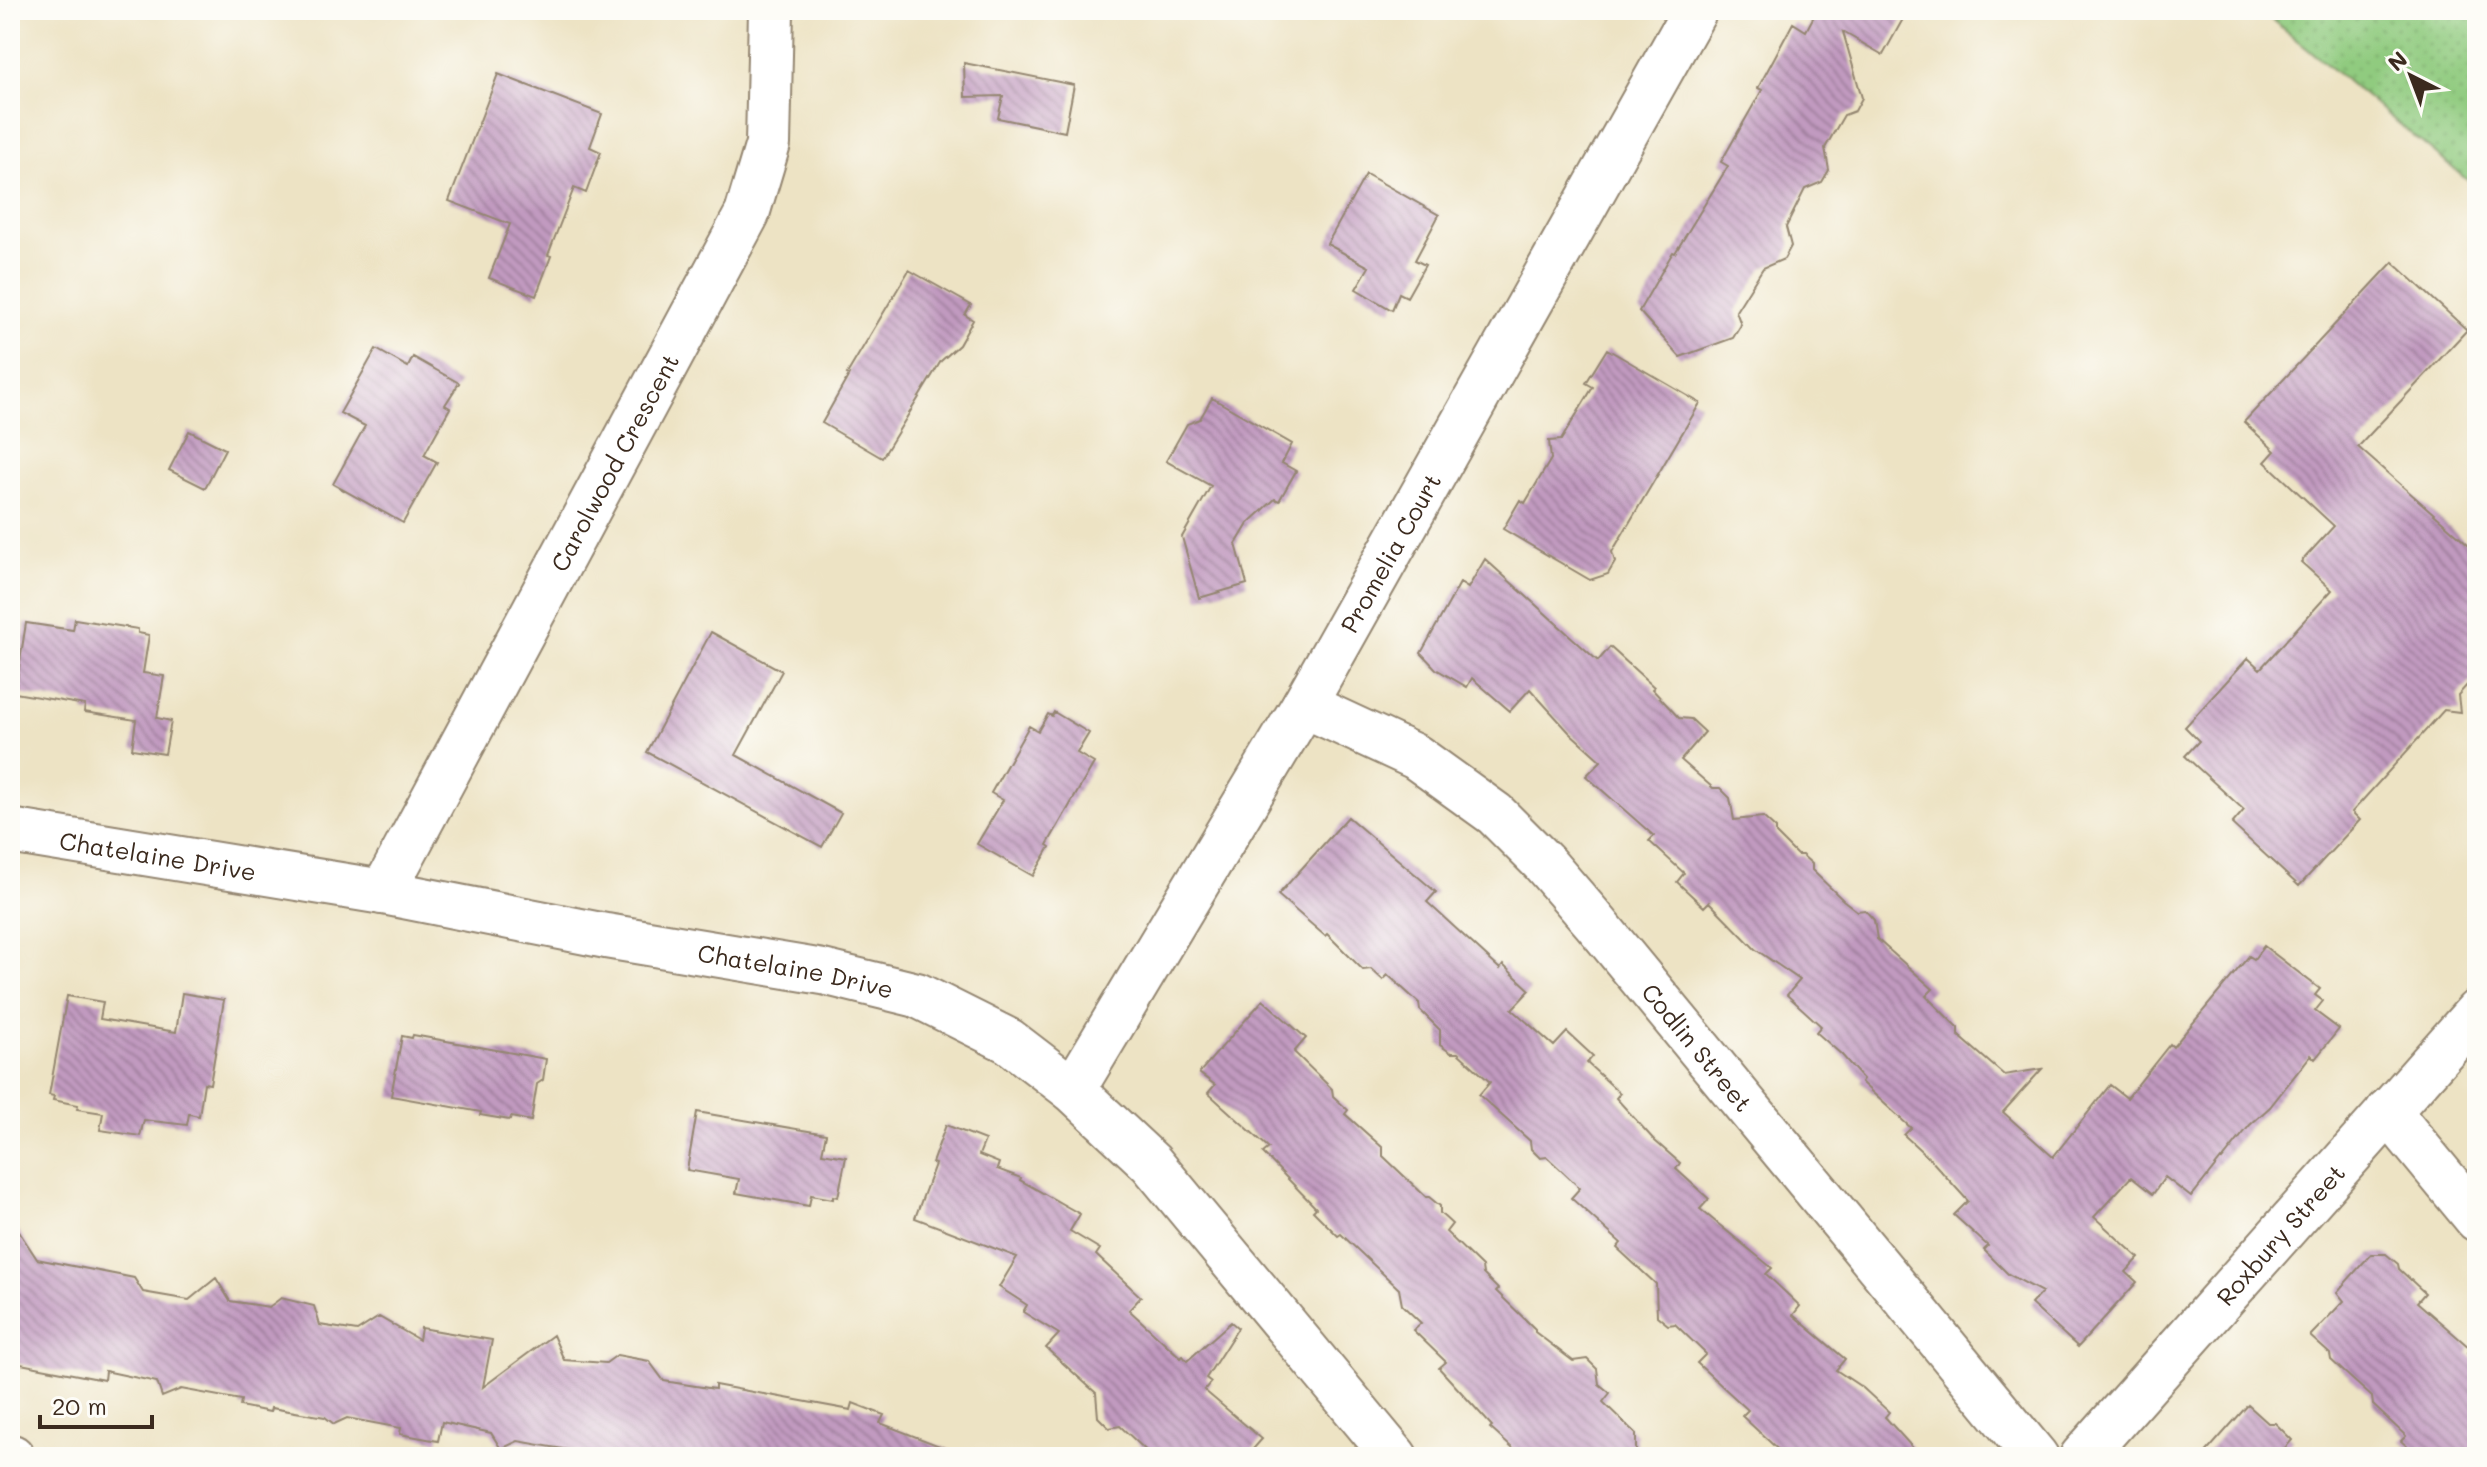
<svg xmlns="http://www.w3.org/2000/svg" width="2487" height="1467" font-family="Mali,sans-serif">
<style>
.park{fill:url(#park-dots);stroke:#667a4e;stroke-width:2}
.building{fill:url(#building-back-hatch)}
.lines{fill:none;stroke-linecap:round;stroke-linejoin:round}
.minor-casing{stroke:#948671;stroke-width:48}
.minor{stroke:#fff;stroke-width:44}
.labels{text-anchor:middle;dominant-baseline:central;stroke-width:6;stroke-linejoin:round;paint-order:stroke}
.street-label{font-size:24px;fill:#3b2a1e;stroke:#fdfcf7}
</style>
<defs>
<pattern id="park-dots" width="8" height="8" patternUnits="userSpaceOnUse" patternTransform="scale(2)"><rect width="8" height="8" fill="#90cb7f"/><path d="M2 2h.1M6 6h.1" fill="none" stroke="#7dae6d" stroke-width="1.8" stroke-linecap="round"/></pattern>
<pattern id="building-back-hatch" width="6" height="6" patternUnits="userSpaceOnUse" patternTransform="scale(2)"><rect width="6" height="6" fill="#c19ac0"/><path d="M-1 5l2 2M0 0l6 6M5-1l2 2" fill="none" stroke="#9e7e9b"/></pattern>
</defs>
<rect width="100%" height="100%" fill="#fdfcf7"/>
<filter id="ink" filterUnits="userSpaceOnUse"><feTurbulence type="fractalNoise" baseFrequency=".0125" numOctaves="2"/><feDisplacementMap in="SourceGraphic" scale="16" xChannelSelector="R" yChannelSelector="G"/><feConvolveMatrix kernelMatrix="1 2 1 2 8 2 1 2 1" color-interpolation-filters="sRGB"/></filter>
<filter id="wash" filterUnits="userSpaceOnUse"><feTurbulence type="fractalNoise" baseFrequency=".006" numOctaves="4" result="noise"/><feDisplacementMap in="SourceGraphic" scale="32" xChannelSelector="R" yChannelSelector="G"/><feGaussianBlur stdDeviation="1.8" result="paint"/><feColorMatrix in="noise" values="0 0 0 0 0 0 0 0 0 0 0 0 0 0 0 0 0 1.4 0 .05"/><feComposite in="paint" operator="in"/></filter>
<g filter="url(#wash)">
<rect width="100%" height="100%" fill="#ede3c4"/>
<path class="park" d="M2260,10H2477V188Z"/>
<g id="blocks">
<path class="building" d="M1803,10H1908L1883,55L1843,32L1862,98L1855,111L1844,115L1825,148L1829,170L1822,182L1805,189L1786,227L1791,246L1784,259L1763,268L1736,311L1741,325L1733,338L1680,357L1639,311L1673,252L1675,253L1728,166L1721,162L1762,90L1758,88L1793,23L1806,31L1814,16Z
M964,63L1074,85L1065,132L998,118L1003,96L965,97Z
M498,74L602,114L590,147L601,152L586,193L574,188L548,255L551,256L536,296L489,278L510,224L449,201Z
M1366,174L1439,215L1415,260L1425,265L1407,297L1399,293L1392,310L1356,289L1369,267L1327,244Z
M2393,262L2467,330L2358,447L2477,552V674L2458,695L2460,712L2444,710L2352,812L2360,820L2299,886L2232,824L2244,810L2185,756L2199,741L2185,727L2248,658L2260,669L2332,590L2301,562L2334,526L2265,462L2275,451L2244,422Z
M909,270L971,305L965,315L973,320L959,345L941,361L882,458L822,423L849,375L847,374Z
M376,349L408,367L413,357L459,383L445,405L450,408L424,455L437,462L403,523L333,484L365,426L340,413Z
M1607,349L1700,403L1612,552L1615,562L1608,574L1590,580L1503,529L1520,500L1525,503L1551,459L1549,441L1561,440L1593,387L1586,383Z
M1212,398L1292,444L1282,463L1296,471L1279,501L1275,499L1248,524L1236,544L1247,584L1199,598L1182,537L1211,486L1166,461L1187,424L1200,419Z
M189,431L225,449L205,488L169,470Z
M1485,559L1598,661L1610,647L1654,687L1652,689L1679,718L1691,719L1705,732L1681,760L1713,788H1720L1730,798L1734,820L1763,817L1776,829V834L1797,855H1802L1812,864V870L1843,900L1857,911L1865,910L1874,920L1877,939L1933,989L1926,996L1958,1028V1035L2004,1075L2042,1069L2003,1112L2053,1157L2110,1085L2127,1098L2170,1044L2173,1047L2249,956L2254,959L2264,946L2320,989L2315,995L2323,1001L2315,1011L2339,1029L2315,1059L2311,1055L2270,1107L2250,1125L2222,1160L2221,1159L2191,1197L2165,1177L2153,1194L2131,1177L2094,1217L2139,1258L2126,1272L2137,1282L2078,1347L2031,1304L2042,1292L2008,1274L1984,1250L1988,1246L1954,1215L1968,1201L1931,1160L1904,1135L1911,1128L1861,1082L1863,1079L1842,1055L1816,1032L1821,1026L1787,995L1800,980L1755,949L1709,902L1704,907L1677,882L1684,873L1649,841L1654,836L1586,776L1601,761L1569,732L1530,689L1510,711L1472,678L1467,687L1436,669L1421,653L1460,583L1468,588Z
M75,619L138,629V633L149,635L143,673L164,676L157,718L171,721L165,754L132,749L136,720L84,712L85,705L15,693L26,623L73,630Z
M711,632L782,671L736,755L841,813L822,847L647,752Z
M1054,712L1089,733L1077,753L1094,763L1047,845L1050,847L1033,876L977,844L1003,800L991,793L1029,726L1038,731L1048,714L1052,716Z
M1348,817L1436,892L1427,902L1500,969L1503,965L1530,990L1512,1009L1554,1046L1567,1032L1593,1056L1587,1063L1620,1093L1616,1098L1655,1141L1680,1163L1676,1169L1709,1199L1700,1209L1772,1268L1766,1274L1800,1306L1793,1315L1845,1359L1836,1370L1863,1388L1889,1412L1885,1417L1921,1457H1786L1742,1416L1748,1410L1697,1363L1706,1354L1675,1324L1668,1325L1657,1316L1656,1284L1617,1248L1621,1243L1571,1198L1580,1188L1547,1157L1540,1158L1531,1149L1530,1141L1479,1095L1490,1082L1458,1053H1451L1440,1045V1030L1420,1010L1419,1003L1388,975L1383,980L1371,969L1363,970L1327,934L1325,936L1278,895Z
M182,993L224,1000L210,1084L204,1083L199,1116L189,1114L187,1125L144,1120L140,1136L100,1130L103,1113L77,1109L78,1105L53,1100L54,1096L49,1095L67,996L103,1002L100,1019L176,1032Z
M1263,1000L1306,1038L1294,1052L1332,1089L1333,1096L1348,1110L1345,1114L1383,1148V1156L1426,1197H1429L1440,1206V1213L1452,1224L1446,1232L1482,1267L1483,1274L1498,1289L1496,1291L1535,1329V1332L1573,1361L1587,1359L1597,1369L1599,1384L1610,1393L1603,1402L1636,1434V1457H1522L1490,1428L1492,1426L1439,1368L1446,1362L1413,1330L1421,1323L1402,1305L1399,1289L1341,1234L1338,1236L1313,1211L1316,1208L1263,1153L1269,1148L1208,1093L1215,1085L1199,1073Z
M413,1035L546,1059L543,1080L537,1084L531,1121L511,1117L510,1120L480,1115L481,1112L391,1096L402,1036L412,1038Z
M697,1112L826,1134L822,1153L846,1157L838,1197L833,1196V1199L811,1195L809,1206L736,1193L739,1179L687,1170Z
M946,1125L985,1140L979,1155L999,1163L997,1169L1021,1178L1020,1180L1080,1214L1070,1231L1100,1249L1096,1255L1141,1297L1129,1310L1181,1358L1183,1356L1187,1361L1231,1322L1238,1328L1206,1378L1211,1382L1204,1390L1262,1439L1246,1457H1153L1120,1426L1109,1428L1098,1417L1096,1393L1046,1348L1059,1334L1023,1312L1027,1305L999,1287L1017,1257L915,1218L935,1164L932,1163Z
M10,1218L37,1259L134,1278L143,1292L189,1300L216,1278L230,1301L269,1307L281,1298L314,1306L320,1325L357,1331L379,1317L419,1340L421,1328L492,1340L483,1387L553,1335L564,1360L606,1363L617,1355L649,1361L664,1381L715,1389V1385L851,1410L853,1403L884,1415L880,1423L963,1455L962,1457H579L580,1452L518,1441L501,1449L491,1433L442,1422L438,1441L400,1434L401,1428L347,1418L334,1424L325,1417L271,1408L270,1412L240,1406L241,1400L181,1389L162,1397L157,1382L105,1371L104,1380L10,1362Z
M2371,1254H2386L2398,1264L2399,1269L2425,1293L2417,1302L2470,1348L2467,1353L2477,1362V1442L2464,1457H2419L2401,1441L2406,1436L2373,1405L2372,1397L2331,1360L2330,1354L2310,1336L2344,1301L2337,1292Z
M2248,1405L2268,1423H2275L2292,1440L2277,1457H2202Z"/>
</g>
</g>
<g filter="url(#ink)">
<use href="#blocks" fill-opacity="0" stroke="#948671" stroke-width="2"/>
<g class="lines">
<defs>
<g id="minor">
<path id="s1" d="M1304,705L1416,757L1495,814L1543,862L1594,921L2036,1457"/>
<path id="s2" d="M10,831L383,892L606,936L823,972L917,995L1009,1041L1073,1090L1151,1163L1395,1457"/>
<path id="s3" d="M383,892L747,214L768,144L771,10"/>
<path id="s4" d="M1073,1090L1304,705L1695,10"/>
<path d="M2388,1111L2477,1219"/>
<path d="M10,1457H12"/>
<path id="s5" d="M2082,1457L2477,1012"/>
</g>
</defs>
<use href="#minor" class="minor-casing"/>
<use href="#minor" class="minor"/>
</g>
</g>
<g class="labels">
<g class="street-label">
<text stroke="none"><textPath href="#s3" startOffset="488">Carolwood Crescent</textPath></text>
<text stroke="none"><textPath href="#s4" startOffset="624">Promelia Court</textPath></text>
<text stroke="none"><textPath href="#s2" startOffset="150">Chatelaine Drive</textPath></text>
<text stroke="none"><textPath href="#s2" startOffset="798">Chatelaine Drive</textPath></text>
<text stroke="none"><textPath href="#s1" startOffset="530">Codlin Street</textPath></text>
<text stroke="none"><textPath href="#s5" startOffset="298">Roxbury Street</textPath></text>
</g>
</g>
<rect width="2487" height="1467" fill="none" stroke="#fdfcf7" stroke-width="40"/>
<g transform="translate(2411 76) rotate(318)" stroke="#fdfcf7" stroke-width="6" paint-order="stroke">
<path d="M0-6L14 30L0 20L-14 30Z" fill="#3b2a1e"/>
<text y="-12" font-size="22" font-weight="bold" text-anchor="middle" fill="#3b2a1e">N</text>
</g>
<path d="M40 1415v12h112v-12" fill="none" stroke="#3b2a1e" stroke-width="4"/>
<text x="52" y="1415" font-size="24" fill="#3b2a1e" stroke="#fdfcf7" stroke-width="6" paint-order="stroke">20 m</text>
</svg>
